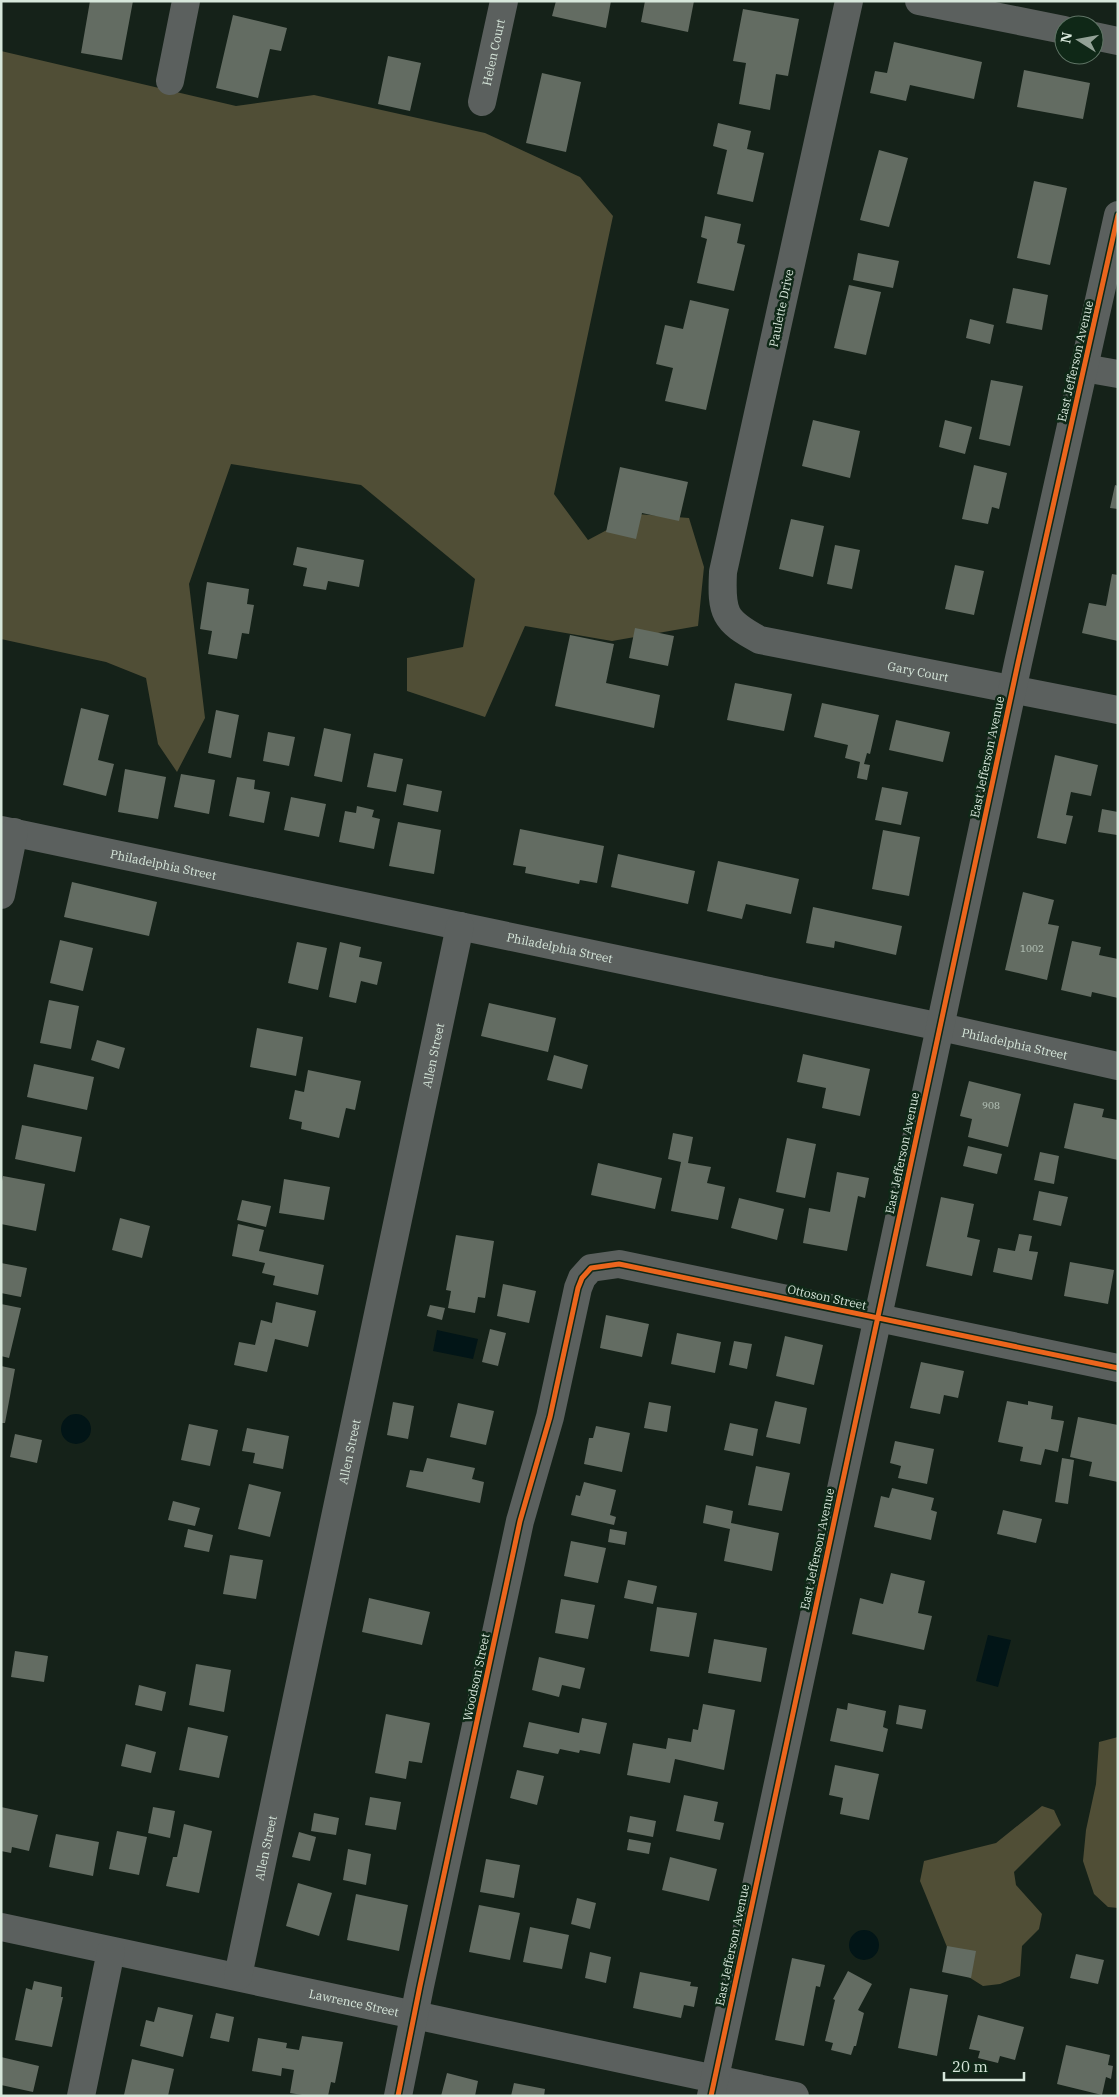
<svg xmlns="http://www.w3.org/2000/svg" width="1119" height="2097" font-family="'IBM Plex Serif',serif">
<style>
.forest{fill:#504e36}
.water{fill:#021517}
.building{fill:#636c62}
.lines{fill:none;stroke-linecap:round;stroke-linejoin:round}
.minor{stroke:#5b605e;stroke-width:28}
.cycleway-casing{stroke:#0f2817;stroke-width:8}
.cycleway{stroke:#eb651d;stroke-width:5}
.labels{text-anchor:middle;dominant-baseline:central;stroke-width:5;stroke-linejoin:round;paint-order:stroke}
.number-label{font-size:10px;fill:#bac8bd}
.street-label{font-size:12px;fill:#d7e7db;stroke:#0f2817}
</style>
<rect width="100%" height="100%" fill="#152219"/>
<path class="forest" d="M1,51L236,106L314,95L485,133L580,177L613,216L554,494L588,540L637,514L689,518L704,567L698,626L612,641L525,626L485,717L407,691V658L463,647L475,579L361,485L231,464L189,584L205,718L177,772L158,744L146,678L106,662L1,639Z
M1118,1737V1908L1108,1907L1094,1894L1083,1861L1086,1830L1096,1784L1099,1742Z
M1042,1806L1054,1810L1061,1825L1014,1872L1016,1885L1042,1914L1039,1929L1022,1946L1020,1976L1000,1984L983,1986L956,1969L920,1881L924,1861L996,1843Z"/>
<path class="water" d="M437,1330L478,1339L473,1359L433,1351Z
M61 1429a15 15 0 1 1 30 0a15 15 0 1 1-30 0Z
M988,1635L1011,1640L998,1687L976,1681Z
M849 1945a15 15 0 1 1 30 0a15 15 0 1 1-30 0Z"/>
<path class="building" d="M90,1H133L122,60L81,53Z
M556,1H611L606,28L552,16Z
M645,1H694L688,32L641,22Z
M743,9L799,19L788,76L776,74L770,110L739,104L746,63L733,61Z
M233,15L287,28L281,51L270,49L258,98L216,88Z
M894,42L982,62L974,99L910,85L906,101L870,93L875,71L887,73Z
M388,56L421,63L410,111L378,104Z
M1024,70L1090,83L1083,119L1017,107Z
M542,73L581,82L566,152L526,143Z
M718,123L751,131L747,149L764,153L753,202L717,194L727,150L713,146Z
M879,150L908,158L889,227L860,220Z
M1034,181L1067,188L1050,265L1017,258Z
M705,216L741,224L737,243L745,245L734,291L697,283L707,239L701,237Z
M858,253L899,261L893,288L853,280Z
M849,285L881,292L866,355L834,348Z
M1013,288L1048,295L1042,330L1006,323Z
M690,300L729,309L706,410L665,401L673,368L656,364L665,325L683,329Z
M970,319L994,325L990,344L966,338Z
M991,380L1023,386L1010,446L979,439Z
M813,420L860,431L850,478L802,466Z
M945,420L972,427L965,454L939,447Z
M974,465L1007,473L999,509L992,507L988,524L962,519Z
M620,467L688,482L679,521L642,513L636,539L606,532Z
M1115,485L1118,486V509L1110,508Z
M791,519L824,526L813,577L779,569Z
M835,545L860,550L852,589L827,584Z
M297,547L364,560L359,587L328,581L326,590L303,586L307,568L293,565Z
M955,565L984,571L974,615L945,609Z
M1112,574L1118,575V641L1082,633L1089,603L1106,606Z
M207,582L249,589L247,604L254,605L249,634L242,633L237,659L208,654L212,631L200,629Z
M635,628L674,636L668,666L629,658Z
M570,635L614,644L606,683L660,695L654,728L555,706Z
M735,683L792,694L784,731L727,720Z
M822,703L879,715L870,754L867,753L864,764L870,765L867,780L857,778L860,762L845,758L848,745L814,737Z
M81,708L109,715L98,760L114,764L106,796L63,785Z
M216,710L239,715L231,758L208,753Z
M896,720L950,732L943,762L889,750Z
M324,728L351,734L342,782L314,776Z
M268,732L295,737L289,766L263,761Z
M374,753L403,759L396,792L367,787Z
M1055,755L1098,765L1091,796L1071,792L1066,815L1073,816L1066,844L1037,838Z
M125,769L166,777L158,819L118,812Z
M181,774L215,780L209,814L174,807Z
M237,777L255,780L254,789L270,792L264,823L229,816Z
M407,784L442,791L438,812L403,805Z
M882,787L908,792L901,825L875,820Z
M291,797L326,804L319,837L284,830Z
M357,806L374,810L372,817L380,819L374,849L339,842L345,811L356,813Z
M1102,809L1118,812L1117,835L1098,832Z
M398,822L441,830L434,874L389,866Z
M520,829L604,846L597,883L580,880L579,884L525,873L526,867L513,865Z
M883,830L920,837L909,896L872,889Z
M618,854L695,871L688,904L611,887Z
M718,861L799,879L791,914L746,904L742,919L707,911Z
M72,882L157,902L149,936L64,917Z
M1023,892L1054,900L1048,924L1059,926L1047,980L1005,970Z
M813,907L902,926L896,955L835,941L834,948L806,943Z
M60,940L93,948L83,991L50,983Z
M1072,941L1101,947L1099,955L1118,959V998L1092,992L1091,997L1061,990Z
M297,942L327,948L318,990L288,983Z
M340,942L361,947L359,957L382,962L377,985L361,981L356,1003L329,997Z
M49,1000L79,1006L71,1049L40,1043Z
M489,1003L556,1018L548,1052L481,1036Z
M257,1028L303,1037L296,1076L250,1067Z
M97,1040L125,1048L119,1069L91,1060Z
M803,1054L870,1069L860,1116L822,1108L826,1088L797,1082Z
M554,1055L588,1065L582,1089L547,1080Z
M34,1064L94,1077L87,1110L27,1097Z
M308,1070L361,1081L355,1110L346,1108L339,1138L301,1129L302,1122L289,1119L295,1090L304,1092Z
M969,1081L1021,1094L1008,1147L968,1137L972,1119L960,1116Z
M1074,1103L1104,1109L1102,1117L1118,1120V1160L1064,1148Z
M22,1125L82,1137L75,1172L15,1159Z
M673,1133L693,1137L688,1163L711,1167L707,1183L725,1187L718,1220L671,1211L681,1162L668,1159Z
M787,1138L816,1144L805,1198L776,1192Z
M968,1146L1002,1154L997,1174L963,1166Z
M1040,1152L1059,1156L1054,1184L1034,1180Z
M598,1163L662,1178L655,1209L591,1195Z
M837,1172L869,1178L865,1198L858,1196L847,1251L803,1243L809,1208L830,1212Z
M3,1176L45,1184L36,1231L1,1224V1186Z
M284,1179L330,1187L324,1220L279,1213Z
M1039,1191L1068,1197L1061,1226L1033,1220Z
M941,1197L974,1204L967,1237L980,1240L972,1276L926,1266Z
M739,1198L784,1209L777,1240L731,1228Z
M242,1200L271,1206L266,1227L237,1220Z
M120,1218L150,1226L142,1258L112,1250Z
M238,1224L264,1230L259,1251L324,1265L318,1295L273,1285L275,1276L262,1273L265,1263L232,1256Z
M1019,1234L1032,1236L1029,1251L1038,1252L1032,1280L993,1272L998,1248L1015,1251Z
M456,1235L494,1241L485,1298L478,1297L475,1313L448,1308L451,1291L446,1290Z
M1070,1262L1114,1270L1108,1304L1064,1296Z
M1,1263L27,1268L21,1297L1,1293Z
M503,1284L536,1291L529,1323L497,1316Z
M276,1302L316,1311L308,1347L275,1339L267,1372L234,1365L239,1342L255,1345L261,1320L272,1323Z
M1,1304L21,1308L9,1358L1,1356Z
M430,1305L445,1308L442,1320L427,1316Z
M606,1315L649,1324L642,1357L600,1348Z
M490,1329L506,1333L498,1366L482,1362Z
M677,1333L721,1342L715,1373L671,1364Z
M785,1336L823,1345L814,1385L776,1376Z
M734,1341L752,1344L747,1369L729,1365Z
M921,1362L964,1371L958,1398L944,1395L940,1414L910,1408Z
M1,1366L15,1369L5,1423H1Z
M775,1401L807,1408L800,1444L766,1437Z
M1007,1401L1028,1405V1401L1053,1406L1051,1419L1064,1421L1058,1452L1045,1449L1041,1465L1020,1461L1023,1447L998,1442Z
M393,1402L414,1406L408,1439L387,1435Z
M649,1402L671,1406L667,1432L644,1428Z
M458,1403L494,1411L486,1445L450,1437Z
M1078,1417L1118,1425V1482L1089,1476L1092,1462L1070,1457Z
M730,1423L758,1429L753,1456L724,1450Z
M189,1424L218,1430L210,1466L181,1460Z
M596,1426L630,1433L622,1472L584,1464L589,1438H593Z
M247,1428L289,1436L283,1469L253,1463L255,1453L242,1451Z
M15,1434L42,1440L37,1463L10,1457Z
M895,1441L934,1449L927,1484L898,1478L901,1466L890,1463Z
M427,1458L475,1468L472,1479L484,1482L480,1503L406,1487L410,1470L423,1472Z
M1062,1458L1074,1460L1068,1504L1055,1502Z
M756,1466L790,1473L782,1511L748,1505Z
M584,1482L616,1490L610,1515L616,1517L614,1525L571,1515L576,1495L580,1496Z
M249,1484L281,1492L270,1537L238,1529Z
M892,1488L934,1498L931,1510L937,1512L931,1540L874,1527L881,1496L889,1498Z
M173,1501L200,1508L195,1526L168,1520Z
M706,1505L733,1511L731,1523L779,1533L772,1571L724,1561L730,1529L703,1523Z
M1003,1510L1042,1519L1036,1543L997,1534Z
M188,1529L213,1535L209,1552L184,1547Z
M610,1529L627,1532L625,1545L608,1542Z
M571,1541L606,1548L598,1583L564,1576Z
M230,1555L263,1560L256,1599L223,1594Z
M891,1573L925,1581L918,1613L932,1616L924,1650L852,1634L860,1598L883,1604Z
M628,1580L657,1586L653,1604L624,1598Z
M369,1598L430,1612L422,1645L362,1632Z
M561,1599L595,1605L588,1639L555,1633Z
M657,1607L697,1613L689,1657L650,1651Z
M714,1639L767,1648L761,1682L708,1673Z
M15,1651L48,1656L44,1682L11,1677Z
M539,1657L585,1668L580,1689L562,1685L559,1697L532,1690Z
M196,1664L231,1670L224,1712L189,1705Z
M139,1685L166,1692L162,1711L135,1705Z
M848,1703L886,1711L883,1727L888,1729L883,1752L830,1741L837,1708L847,1710Z
M703,1704L735,1710L724,1770L675,1759L670,1783L627,1775L633,1743L666,1749L668,1738L691,1742L693,1729L698,1730Z
M899,1705L926,1710L922,1729L896,1724Z
M386,1714L430,1723L422,1763L409,1761L406,1779L375,1773Z
M582,1718L607,1723L600,1754L580,1750L579,1753L560,1749L558,1754L523,1747L529,1722L579,1733Z
M188,1727L228,1736L219,1778L179,1770Z
M126,1744L156,1752L151,1773L121,1766Z
M835,1765L879,1774L869,1820L840,1814L843,1798L829,1795Z
M517,1770L544,1776L537,1805L510,1798Z
M684,1795L718,1802L714,1821L724,1823L720,1840L676,1831Z
M370,1797L401,1802L396,1830L365,1825Z
M1,1807L38,1815L29,1851L12,1847L11,1853L1,1851Z
M153,1807L175,1811L170,1838L148,1833Z
M314,1813L339,1818L336,1835L311,1831Z
M630,1816L656,1821L653,1837L627,1832Z
M184,1824L212,1831L199,1893L166,1886L173,1857H177Z
M117,1831L147,1837L139,1875L109,1869Z
M299,1832L316,1837L310,1861L292,1857Z
M56,1834L99,1842L93,1876L49,1867Z
M629,1839L651,1843L649,1854L627,1850Z
M348,1849L371,1854L366,1885L343,1880Z
M670,1857L717,1869L709,1901L662,1890Z
M486,1859L520,1865L514,1898L480,1892Z
M298,1883L332,1893L319,1936L286,1926Z
M356,1894L408,1905L399,1951L347,1940Z
M577,1898L596,1903L590,1929L571,1924Z
M479,1905L520,1913L510,1960L469,1952Z
M530,1927L569,1935L562,1969L523,1962Z
M947,1946L976,1951L971,1978L942,1972Z
M590,1952L611,1957L606,1983L585,1978Z
M1076,1954L1104,1960L1098,1984L1070,1978Z
M792,1958L825,1965L820,1987L816,1986L804,2046L775,2040Z
M848,1971L872,1984L858,2010L864,2013L856,2046H854L851,2055L831,2050L833,2043L825,2041L835,2000L833,1999Z
M640,1972L691,1982L690,1986L698,1987L694,2007L684,2005L681,2018L633,2008Z
M34,1981L62,1987L61,1997H63L52,2047L15,2040L26,1988L32,1990Z
M910,1988L948,1995L937,2056L898,2048Z
M158,2007L193,2015L183,2057L140,2046L146,2020L154,2022Z
M216,2013L234,2017L229,2042L210,2038Z
M978,2015L1024,2027L1015,2060L1000,2056L998,2063L978,2058L980,2051L969,2049Z
M302,2036L343,2042L335,2083L331,2082L328,2096H308L290,2093L294,2070L282,2068L281,2076L252,2071L258,2038L287,2043L286,2048L299,2050Z
M1066,2045L1110,2055L1108,2065L1113,2066L1111,2079L1106,2077L1102,2095L1057,2084Z
M1,2057L39,2066L33,2092L1,2085Z
M132,2059L174,2069L168,2096L124,2095Z
M447,2073L478,2081L475,2096H441Z
M514,2083L545,2089L544,2096H511Z"/>
<g class="lines">
<g class="minor">
<path id="s1" d="M849,1L723,572C721,613 724,621 760,640L1118,710"/>
<path d="M919,1L1064,30"/>
<path d="M1094,36L1118,41"/>
<path d="M170,81L186,1"/>
<path id="s2" d="M482,102L504,1"/>
<path d="M1084,368L1118,374"/>
<path id="s3" d="M1,830L941,1027L1118,1066"/>
<path d="M1,895L14,832"/>
<path id="s4" d="M1,1927L795,2096"/>
<path id="s5" d="M238,1976L460,926"/>
<path d="M81,2096L111,1951"/>
<path d="M398,2096L420,1986L520,1521L550,1417L578,1288L582,1278L591,1268L619,1264L1118,1368"/>
<path d="M711,2096L1018,663L1118,215"/>
</g>
<defs>
<path id="cycleway" d="M398,2096L420,1986L520,1521L550,1417L578,1288L582,1278L591,1268L619,1264L1118,1368
M711,2096L1018,663L1118,215"/>
</defs>
<use href="#cycleway" class="cycleway-casing"/>
<use href="#cycleway" class="cycleway"/>
</g>
<g class="labels">
<g class="number-label">
<text x="1032" y="948">1002</text>
<text x="991" y="1105">908</text>
</g>
<g class="street-label">
<text stroke="none"><textPath href="#s2" startOffset="51">Helen Court</textPath></text>
<text transform="translate(781 308) rotate(-78)">Paulette Drive</text>
<text transform="translate(1075 361) rotate(-77)">East Jefferson Avenue</text>
<text stroke="none"><textPath href="#s1" startOffset="831">Gary Court</textPath></text>
<text transform="translate(987 757) rotate(-78)">East Jefferson Avenue</text>
<text stroke="none"><textPath href="#s3" startOffset="166">Philadelphia Street</textPath></text>
<text stroke="none"><textPath href="#s3" startOffset="571">Philadelphia Street</textPath></text>
<text stroke="none"><textPath href="#s3" startOffset="1036">Philadelphia Street</textPath></text>
<text stroke="none"><textPath href="#s5" startOffset="941">Allen Street</textPath></text>
<text transform="translate(902 1153) rotate(-78)">East Jefferson Avenue</text>
<text transform="translate(827 1297) rotate(12)">Ottoson Street</text>
<text stroke="none"><textPath href="#s5" startOffset="536">Allen Street</textPath></text>
<text transform="translate(817 1549) rotate(-78)">East Jefferson Avenue</text>
<text transform="translate(476 1677) rotate(-78)">Woodson Street</text>
<text stroke="none"><textPath href="#s5" startOffset="131">Allen Street</textPath></text>
<text transform="translate(732 1945) rotate(-78)">East Jefferson Avenue</text>
<text stroke="none"><textPath href="#s4" startOffset="361">Lawrence Street</textPath></text>
</g>
</g>
<rect width="1119" height="2097" fill="none" stroke="#d7e7db" stroke-width="5"/>
<g transform="translate(1079 40) rotate(281)"><circle r="24" fill="#0f2817" stroke="#5f7465"/>
<path d="M0-4L9 19L0 12L-9 19Z" fill="#93a297"/>
<text y="-8" font-size="14" font-weight="bold" text-anchor="middle" fill="#d7e7db">N</text>
</g>
<path d="M944 2072v8h80v-8" fill="none" stroke="#d7e7db" stroke-width="2.5"/>
<text x="952" y="2072" font-size="15" fill="#d7e7db" stroke="#0f2817" stroke-width="4" paint-order="stroke">20 m</text>
</svg>
